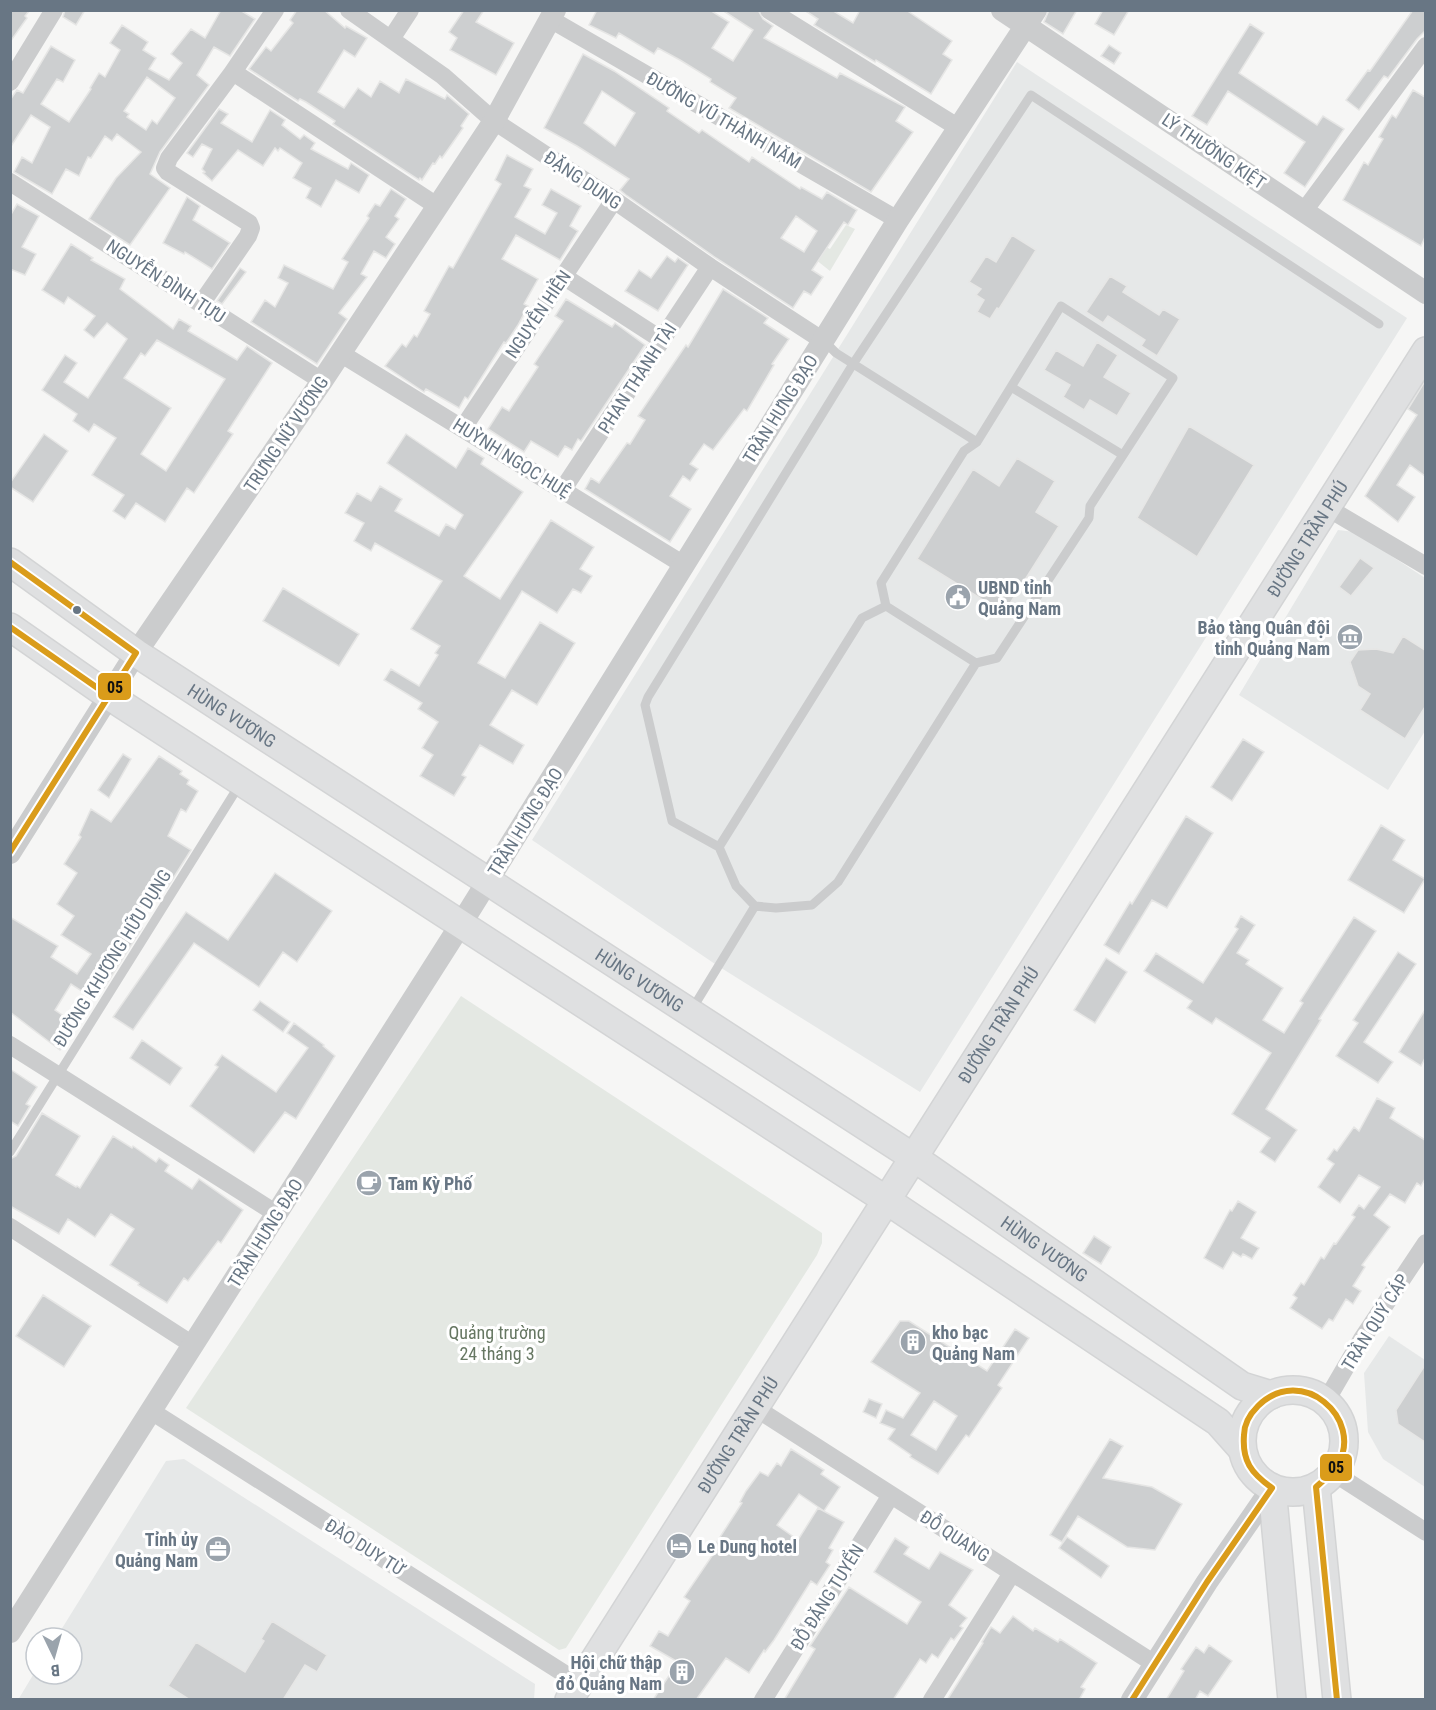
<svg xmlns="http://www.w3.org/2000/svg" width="1436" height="1710" font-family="'Roboto Condensed',sans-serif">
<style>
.built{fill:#e6e8e8}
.green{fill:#e4e8e3}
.building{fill:#cdcfd0;stroke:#e6e6e5;stroke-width:1.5;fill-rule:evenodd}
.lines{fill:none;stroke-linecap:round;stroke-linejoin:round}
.secondary-casing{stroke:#d3d4d5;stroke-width:30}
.service{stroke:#cbcccd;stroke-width:9}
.minor{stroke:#cbcccd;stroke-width:18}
.tertiary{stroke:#cbcccd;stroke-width:22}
.secondary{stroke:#dfe0e1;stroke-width:27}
.bus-1-casing{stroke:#fff;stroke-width:10}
.bus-1{stroke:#da9c1a;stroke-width:6}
.bus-dot{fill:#687684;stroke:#fff;stroke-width:2}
.labels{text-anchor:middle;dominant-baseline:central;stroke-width:6;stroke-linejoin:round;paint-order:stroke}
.street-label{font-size:18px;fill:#687684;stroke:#fff}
.poi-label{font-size:18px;font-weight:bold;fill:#687684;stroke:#fff;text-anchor:start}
.park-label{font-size:18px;fill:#667762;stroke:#fff}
.line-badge{stroke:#fff;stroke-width:2}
.pale-badge-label{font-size:16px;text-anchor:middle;font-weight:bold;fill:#111}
</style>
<rect width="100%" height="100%" fill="#f6f6f5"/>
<path class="built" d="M1017,62L1407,318L920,1092L718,966L532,840Z
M1338,530L1355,532L1425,578V731L1388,790L1239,695Z
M1389,1336L1425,1360V1487L1383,1459L1368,1432L1364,1373Z
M184,1459L535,1684L534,1700H18L36,1670V1674H72V1638H56L166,1461Z"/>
<path class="green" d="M846,225L855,229L830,271L815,259L824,246L830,249Z
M461,996L822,1233V1243L817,1255L566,1648L559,1650L186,1408Z"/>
<path class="building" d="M10,10H30L25,16L27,18L10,42Z
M65,10H85L76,25L63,17Z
M221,10H240L255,19L230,56L214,47L197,75L209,85L160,152L150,174L170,188L130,245L89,219L116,178L141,152L117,134L112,141L105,136L91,158L88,157L79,176L66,169L52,194L14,172L22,157L32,163L50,127L31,115L10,148V100L17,90L23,93L51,46L75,60L63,82L57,79L41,104L69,122L91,89L90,88L99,73L105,77L120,50L110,43L122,25L148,42L143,50L156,58L149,69L169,80L182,63L171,54L191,29L205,38ZM147,77L175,98L157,124L152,120L146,130L127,117L129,114L124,111Z
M297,10H324L345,28L346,26L367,38L355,57L344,50L318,92L344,108L358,88L371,97L380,81L399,93L406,79L445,99L447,95L469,114L461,126L463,128L442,158L440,156L435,164L433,163L422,180L420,178L419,180L333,124L335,121L306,102L300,99L298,101L249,69L266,47L271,51L293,23L290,20Z
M464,10H484L476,22L514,43L496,75L450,50L457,38L449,32Z
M597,10H710L729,22L712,48L733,61L753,30L722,10H758L763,19L773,26L764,38L837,78L840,73L905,107L896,121L913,132L871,192L729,108L736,98L710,82L711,79L680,60L658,48L654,54L619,33L616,38L589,25Z
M804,10H832L853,23L860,10H906L952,41L943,54L952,60L931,94L876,60L875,62L814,25L818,19Z
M1049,10H1077L1063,34L1044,22Z
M1103,10H1129L1114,35L1095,24Z
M1413,10H1425V31L1417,39L1388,78L1384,76L1359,110L1346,100L1368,70L1370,71Z
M1250,24L1264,33L1239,73L1317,125L1323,116L1344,129L1305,187L1284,173L1305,142L1228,91L1207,125L1192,116Z
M1109,45L1121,53L1114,64L1101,56Z
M583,54L614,71L669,108L667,111L699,133L702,130L749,162L752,157L800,189L801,187L822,199L827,192L857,210L848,225L844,222L812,270L823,277L811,295L804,291L793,308L716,258L626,195L620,190L629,179L577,146L544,128ZM602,91L635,113L615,146L584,123ZM796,216L817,231L804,252L781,238Z
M1413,90L1425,97V237L1421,246L1343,200L1364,162L1368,165L1383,139L1379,137L1392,115L1396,118Z
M219,109L228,114L221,123L252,142L270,110L285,120L282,125L300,139L304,135L315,143L311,149L348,169L351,163L369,175L359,193L336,180L321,207L306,198L311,188L293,178L302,163L280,148L278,151L275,148L263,166L238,150L212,181L203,173L205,172L202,169L212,149L202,144L193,157L187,153Z
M507,155L533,169L524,186L531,189L515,217L545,234L557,213L542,205L551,189L581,206L570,226L578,231L560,260L516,235L502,259L538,279L524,304L528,306L518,325L506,343L504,342L468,399L465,397L459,408L426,389L424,392L385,366L402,344L406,347L414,335L417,337L430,314L424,311L449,266L453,268L501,184L495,180Z
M391,189L406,199L395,216L399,219L386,237L395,244L386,258L374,251L361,274L367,277L339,313L347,319L317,364L251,322L265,300L275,307L288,283L278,278L284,265L333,289L348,262L342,259L369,218L367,216L375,204L380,206Z
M187,197L200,206L193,220L230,243L212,269L185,252L184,254L163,243Z
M17,204L39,216L22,247L36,254L25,275L10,269V216Z
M1012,235L1036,250L999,309L997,308L990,319L977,312L984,300L976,295L981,289L969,282L986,256L996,262Z
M71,244L93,258L91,260L125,279L120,289L173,329L179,319L191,326L188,331L237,360L247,346L272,363L228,431L233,434L194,493L187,488L165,522L136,503L125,519L113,511L124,495L92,475L116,438L94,424L89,432L73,421L77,414L42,390L65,355L77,363L64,382L88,398L127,339L107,323L94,338L84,330L95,316L68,297L64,304L42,290ZM157,340L225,379L166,471L141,454L171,408L124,378L141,353L145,356Z
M667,256L675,262L678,258L688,265L658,311L625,291L639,270L651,278Z
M240,268L246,272L222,304L217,301Z
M1110,276L1127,286L1123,292L1159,315L1163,309L1180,319L1157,356L1141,346L1145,340L1108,316L1103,323L1086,312Z
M723,289L768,318L764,323L789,339L772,364L774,365L747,411L744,409L713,450L704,444L690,464L698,469L690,481L683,476L670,496L691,509L670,542L585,489L591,478L599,483L627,443L630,444L645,420L638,416L686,345L688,347Z
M566,299L612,327L615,323L645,345L581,441L578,439L572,450L565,446L558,457L531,441L524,452L488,429L502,407L509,411L538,367L534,364L563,321L555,316Z
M1097,342L1118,355L1104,377L1131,393L1117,416L1090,400L1084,410L1063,397L1070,385L1044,370L1056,350L1083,366Z
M1425,381V476L1410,465L1397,485L1415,497L1398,522L1365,496L1417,415L1408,409Z
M1189,426L1254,465L1197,557L1137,518Z
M44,434L68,451L33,502L10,487V483Z
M406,434L456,468L468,448L484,458L481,464L523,492L464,576L500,599L551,520L594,547L580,569L592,576L581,593L573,589L557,613L522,591L478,663L505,678L540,622L575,643L537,705L512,690L490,725L524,745L513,764L480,745L462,775L466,777L454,796L420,776L433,755L422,748L438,722L418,709L422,703L384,680L391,669L419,686L438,655L435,653L440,646L411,629L442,581L375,543L371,551L354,541L364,523L345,513L357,493L371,501L380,486L402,499L395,511L439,536L446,524L455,529L463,515L387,463Z
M1017,458L1055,481L1036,512L1059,526L1004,613L917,559L973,469L999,486Z
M1360,558L1374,568L1351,596L1339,587Z
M283,588L359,634L339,666L263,621Z
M1403,636L1425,650V707L1405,739L1360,710L1370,694L1358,686L1350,662L1358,650L1376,649L1393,653Z
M1243,739L1264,752L1232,801L1211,787Z
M123,754L131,759L109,798L98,790Z
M159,756L182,771L180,774L189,780L187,784L198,791L186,812L181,809L168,836L191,850L167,888L162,886L153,899L148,896L132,922L142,928L104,988L102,987L94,999L71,984L55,1010L77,1025L60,1050L10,1012V917L58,946L51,957L77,974L91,954L61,935L74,916L57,904L77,873L64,864L81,837L79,835L91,809L111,822Z
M1186,816L1213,833L1167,908L1152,900L1119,954L1104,945L1130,902L1132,904Z
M1381,825L1405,840L1393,860L1425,879L1404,913L1348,880Z
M275,873L332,911L297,962L283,952L259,987L194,943L133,1030L113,1017L186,912L228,940Z
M1241,916L1255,925L1237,953L1249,960L1246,964L1283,988L1263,1020L1284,1033L1303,1003L1300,1001L1354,917L1376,931L1319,1019L1321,1020L1266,1109L1297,1130L1275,1162L1260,1152L1270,1138L1232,1114L1271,1053L1216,1018L1212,1024L1187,1008L1192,1001L1144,971L1156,953L1203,983L1238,929L1235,927Z
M1398,952L1416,964L1364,1042L1393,1062L1378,1083L1336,1056L1358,1023L1353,1020Z
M1106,958L1127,972L1095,1023L1074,1010Z
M260,1001L290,1022L283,1032L253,1010Z
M1425,1010V1058L1421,1066L1399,1052Z
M294,1023L324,1045L323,1046L335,1056L296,1119L285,1112L254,1153L190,1106L218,1067L215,1065L222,1055L276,1092L308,1048L287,1033Z
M142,1040L182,1068L170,1085L130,1058Z
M10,1069L37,1087L26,1104L30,1106L18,1126L10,1121Z
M1377,1098L1395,1108L1390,1118L1425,1140V1179L1421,1186L1417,1183L1405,1203L1390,1194L1374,1215L1390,1227L1362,1265L1365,1267L1353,1286L1361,1291L1353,1304L1346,1299L1333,1321L1329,1319L1322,1329L1290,1308L1297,1298L1293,1295L1301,1283L1304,1285L1321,1257L1324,1259L1334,1243L1336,1244L1355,1217L1352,1215L1359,1205L1364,1209L1380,1187L1359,1175L1340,1203L1318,1187L1334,1164L1327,1159L1334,1149L1337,1151L1354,1127L1359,1131Z
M42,1113L80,1136L56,1175L76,1187L77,1186L80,1188L113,1136L132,1148L133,1146L156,1162L159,1158L169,1165L165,1171L192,1189L199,1179L243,1210L221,1243L218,1241L188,1281L184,1278L167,1303L138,1285L139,1283L110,1265L134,1229L111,1214L95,1237L68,1219L59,1234L10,1206V1159L16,1156Z
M1238,1201L1256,1212L1241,1238L1259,1248L1252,1259L1243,1254L1241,1257L1233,1252L1223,1269L1204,1258L1230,1210L1232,1211Z
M1094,1236L1111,1247L1101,1264L1083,1253Z
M43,1295L91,1326L64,1367L16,1336Z
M900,1321H909L987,1371L1015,1329L1029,1338L998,1385L1002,1388L969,1437L966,1435L938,1474L910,1457L911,1455L888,1439L895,1429L880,1423L886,1410L903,1418L920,1393L871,1362ZM934,1401L957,1416L936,1450L911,1435Z
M1425,1365V1442L1398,1424L1396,1410Z
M869,1399L882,1404L876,1418L863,1412Z
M1110,1439L1123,1446L1103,1478L1152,1487L1182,1504L1155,1550L1127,1547L1078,1516L1062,1542L1050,1535Z
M791,1449L824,1470L821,1474L840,1487L824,1511L799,1494L777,1525L798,1540L818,1508L844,1522L829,1548L833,1550L826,1562L830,1565L817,1585L811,1581L774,1640L765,1652L764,1650L749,1673L726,1658L696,1700H653L678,1662L650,1646L659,1631L668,1636L690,1601L684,1597L714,1553L711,1551L742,1503L740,1502L746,1491L760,1472L768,1476L777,1463L781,1466Z
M1067,1537L1109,1566L1101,1578L1059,1548Z
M895,1538L909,1547L904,1554L929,1569L940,1552L973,1570L949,1605L967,1618L960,1626L963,1628L954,1640L951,1638L938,1658L932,1654L926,1663L920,1659L893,1700H784L815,1649L810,1646L849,1587L907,1624L921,1602L874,1572Z
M1013,1616L1033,1631L1035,1628L1058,1642L1060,1639L1097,1663L1081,1687L1085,1689L1079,1700H947L983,1643L982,1642L991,1627L1000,1633Z
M272,1621L327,1655L317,1672L305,1665L283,1700H190L168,1686L196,1642L245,1672L264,1641L261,1639Z
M1209,1645L1232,1661L1208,1696L1200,1691L1195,1700H1166L1184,1671L1181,1669L1196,1647L1204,1653Z"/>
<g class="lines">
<defs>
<g id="secondary">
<path id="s1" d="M10,562L136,653L913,1157L1242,1386L1271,1395"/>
<path d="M10,627L109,696L886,1200L1218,1422L1242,1449"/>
<circle cx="1293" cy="1441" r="51"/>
<path d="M1316,1487L1337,1700"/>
<path d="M1272,1488L1292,1700"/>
<path id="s2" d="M569,1700L1426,351"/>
</g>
</defs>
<use href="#secondary" class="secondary-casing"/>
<path class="service" d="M824,341L836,353L977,442
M1011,387L1123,455
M719,847L672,821L645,705L648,697L853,364L1031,95L1379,324
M755,906L736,886L719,847L862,618L886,606L976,663
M691,1011L755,906L776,908L812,905L838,882L976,663L997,658L1089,518L1090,506L1173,378L1061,306L977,442L964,451L881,583L886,606
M10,1152L240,784"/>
<path class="minor" d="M349,10L443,76L494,121L614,200L710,267L822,340
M769,10L959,128
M550,19L898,220
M391,39L410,10
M233,72L437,206
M10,82L54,10
M10,182L322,381
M1304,211L1426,46
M563,276L662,340
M201,304L248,236L251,228L249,223L168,172L165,168L169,158L233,72L275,10
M340,353L684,565
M463,428L614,200
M563,489L710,267
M1326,507L1426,566
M10,1045L277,1214
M10,1227L193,1345
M1326,1401L1362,1339L1426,1243
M754,1407L1155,1664
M151,1411L579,1683
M1334,1473L1426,1532
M763,1700L891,1495
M932,1700L1012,1573"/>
<path class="tertiary" d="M1002,10L1426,293
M10,853L136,653L322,381L494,121L555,10
M10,1632L461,924L898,220L1036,10
M1132,1700L1207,1582L1272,1488"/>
<use href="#secondary" class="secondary"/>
<defs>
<path id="bus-1" d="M10,562L136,653L10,852
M10,627L109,696
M1272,1488C1251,1473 1242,1461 1244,1435C1244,1424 1250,1414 1258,1406C1302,1363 1364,1419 1338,1464C1333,1473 1324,1480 1316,1487L1337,1700
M1132,1700L1207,1582L1272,1488"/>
</defs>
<use href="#bus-1" class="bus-1-casing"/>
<use href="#bus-1" class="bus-1"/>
</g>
<defs>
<symbol id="civic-disc" viewBox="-11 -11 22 22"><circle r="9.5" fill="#9aa3ac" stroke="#fff"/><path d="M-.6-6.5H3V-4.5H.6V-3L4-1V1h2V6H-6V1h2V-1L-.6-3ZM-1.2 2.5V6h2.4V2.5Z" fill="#fff"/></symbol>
<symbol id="museum-disc" viewBox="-11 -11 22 22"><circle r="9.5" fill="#9aa3ac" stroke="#fff"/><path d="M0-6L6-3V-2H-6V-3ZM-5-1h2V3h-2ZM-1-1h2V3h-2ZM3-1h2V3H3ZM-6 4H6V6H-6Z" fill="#fff"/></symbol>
<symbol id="cafe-disc" viewBox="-11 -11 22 22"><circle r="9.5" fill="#9aa3ac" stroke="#fff"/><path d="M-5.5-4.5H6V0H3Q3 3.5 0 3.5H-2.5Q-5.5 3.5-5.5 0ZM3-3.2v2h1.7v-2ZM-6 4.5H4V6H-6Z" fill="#fff"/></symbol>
<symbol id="building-disc" viewBox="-11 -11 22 22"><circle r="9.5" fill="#9aa3ac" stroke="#fff"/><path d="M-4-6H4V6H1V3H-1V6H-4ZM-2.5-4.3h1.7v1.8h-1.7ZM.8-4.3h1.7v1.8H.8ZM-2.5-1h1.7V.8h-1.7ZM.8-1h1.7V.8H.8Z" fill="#fff"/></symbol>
<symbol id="hotel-disc" viewBox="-11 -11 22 22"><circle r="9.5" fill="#9aa3ac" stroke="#fff"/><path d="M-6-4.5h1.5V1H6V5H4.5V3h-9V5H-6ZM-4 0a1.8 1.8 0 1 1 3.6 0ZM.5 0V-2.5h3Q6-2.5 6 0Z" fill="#fff"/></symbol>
<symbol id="office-disc" viewBox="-11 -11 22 22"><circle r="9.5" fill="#9aa3ac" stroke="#fff"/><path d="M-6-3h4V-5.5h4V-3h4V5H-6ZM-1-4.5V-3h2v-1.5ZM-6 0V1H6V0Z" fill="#fff"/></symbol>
</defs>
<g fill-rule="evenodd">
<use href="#civic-disc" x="943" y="582" width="30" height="30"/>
<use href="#museum-disc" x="1335" y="622" width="30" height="30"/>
<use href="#cafe-disc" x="354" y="1168" width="30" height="30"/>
<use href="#building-disc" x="898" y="1327" width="30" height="30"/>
<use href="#hotel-disc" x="664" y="1531" width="30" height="30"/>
<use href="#office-disc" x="203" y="1534" width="30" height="30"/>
<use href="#building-disc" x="667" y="1657" width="30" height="30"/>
</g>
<circle class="bus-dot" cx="77" cy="610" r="5"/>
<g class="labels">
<g class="street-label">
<text transform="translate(724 120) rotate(30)">ĐƯỜNG VŨ THÀNH NĂM</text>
<text transform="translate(1214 151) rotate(34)">LÝ THƯỜNG KIỆT</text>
<text transform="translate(583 180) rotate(34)">ĐẶNG DUNG</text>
<text transform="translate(166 281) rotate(33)">NGUYỄN ĐÌNH TỰU</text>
<text transform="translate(538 314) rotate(-56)">NGUYỄN HIỀN</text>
<text transform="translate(637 378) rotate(-57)">PHAN THÀNH TÀI</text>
<text transform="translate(780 409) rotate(-58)">TRẦN HƯNG ĐẠO</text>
<text transform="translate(286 434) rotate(-56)">TRƯNG NỮ VƯƠNG</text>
<text transform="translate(512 458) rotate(32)">HUỲNH NGỌC HUỆ</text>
<text stroke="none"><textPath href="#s2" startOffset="1376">ĐƯỜNG TRẦN PHÚ</textPath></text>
<text stroke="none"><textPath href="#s1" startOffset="270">HÙNG VƯƠNG</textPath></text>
<text transform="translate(525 822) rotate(-58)">TRẦN HƯNG ĐẠO</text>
<text transform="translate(112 958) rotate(-58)">ĐƯỜNG KHƯƠNG HỮU DỤNG</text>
<text stroke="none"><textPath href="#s1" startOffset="756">HÙNG VƯƠNG</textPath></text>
<text stroke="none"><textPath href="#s2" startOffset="800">ĐƯỜNG TRẦN PHÚ</textPath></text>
<text transform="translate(265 1233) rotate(-58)">TRẦN HƯNG ĐẠO</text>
<text stroke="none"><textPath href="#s1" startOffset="1242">HÙNG VƯƠNG</textPath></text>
<text transform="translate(1375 1322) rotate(-58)">TRẦN QUÝ CÁP</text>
<text stroke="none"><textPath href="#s2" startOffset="314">ĐƯỜNG TRẦN PHÚ</textPath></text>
<text transform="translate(955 1536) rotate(33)">ĐỖ QUANG</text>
<text transform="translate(365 1547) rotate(32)">ĐÀO DUY TỪ</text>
<text transform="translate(827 1597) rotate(-58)">ĐỖ ĐĂNG TUYỂN</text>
</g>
<g class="poi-label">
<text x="978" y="587">UBND tỉnh<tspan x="978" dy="21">Quảng Nam</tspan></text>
<text x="1330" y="627" text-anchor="end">Bảo tàng Quân đội<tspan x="1330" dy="21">tỉnh Quảng Nam</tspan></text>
<text x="388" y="1183">Tam Kỳ Phố</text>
<text x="932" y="1332">kho bạc<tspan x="932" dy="21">Quảng Nam</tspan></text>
<text x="198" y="1539" text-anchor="end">Tỉnh ủy<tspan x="198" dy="21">Quảng Nam</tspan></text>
<text x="698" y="1546">Le Dung hotel</text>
<text x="662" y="1662" text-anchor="end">Hội chữ thập<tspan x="662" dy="21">đỏ Quảng Nam</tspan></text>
</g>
<g class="park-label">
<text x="497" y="1332">Quảng trường<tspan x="497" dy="21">24 tháng 3</tspan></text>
</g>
</g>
<g class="line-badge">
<rect x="97" y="672" width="35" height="29" rx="6" fill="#da9c1a"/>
<rect x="1319" y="1453" width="34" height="29" rx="6" fill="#da9c1a"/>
</g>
<g class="pale-badge-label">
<text x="115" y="693">05</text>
<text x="1336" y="1473">05</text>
</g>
<rect width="1436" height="1710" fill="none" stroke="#687684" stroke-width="24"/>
<g transform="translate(54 1656) rotate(175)"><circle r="28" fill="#ffffff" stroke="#c3c8ce" stroke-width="1.5"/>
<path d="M0-4.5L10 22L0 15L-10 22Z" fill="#9aa3ac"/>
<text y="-9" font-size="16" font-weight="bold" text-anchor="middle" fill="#687684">B</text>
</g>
</svg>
